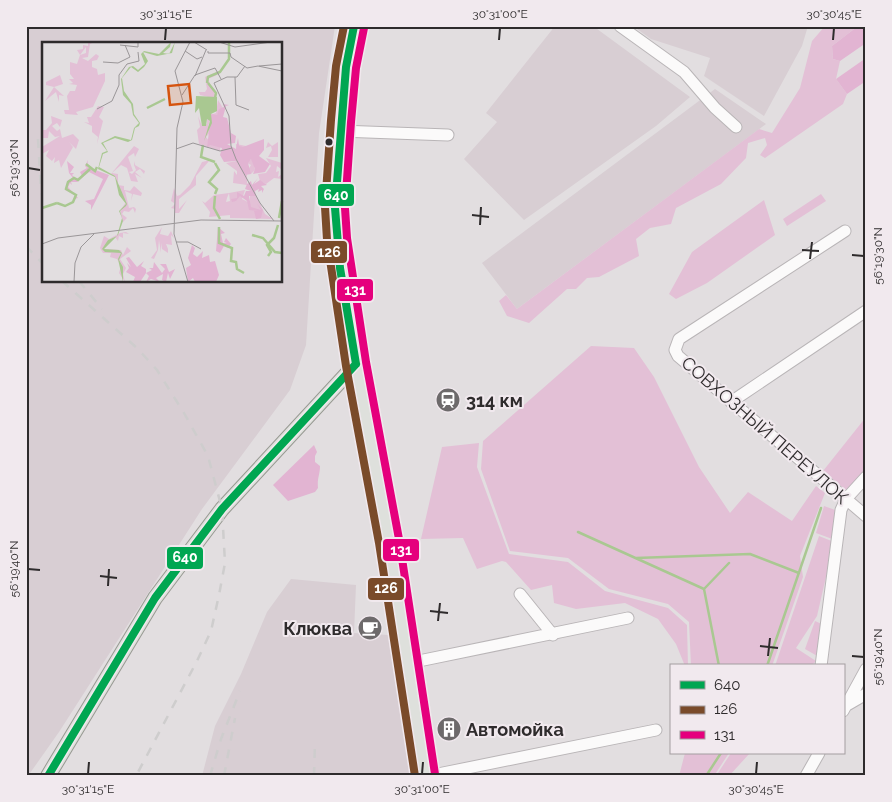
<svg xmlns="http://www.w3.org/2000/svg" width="892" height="802" font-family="Raleway,sans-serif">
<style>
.built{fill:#d8ced3;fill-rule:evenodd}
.green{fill:#e3c0d6}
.forest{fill:#e2b4d2}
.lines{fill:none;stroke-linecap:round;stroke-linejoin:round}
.stream{stroke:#a9c891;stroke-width:2.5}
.minor-casing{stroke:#b9b5b7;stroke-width:13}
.major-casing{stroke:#979992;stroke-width:16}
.minor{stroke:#fbfafa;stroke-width:11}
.major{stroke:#dee0dc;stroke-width:14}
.rail{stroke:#cecdcd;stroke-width:2.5;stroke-dasharray:9 9;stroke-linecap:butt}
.bus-1-casing{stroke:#f1e9ee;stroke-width:11}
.bus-2-casing{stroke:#f1e9ee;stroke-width:11}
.bus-3-casing{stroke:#f1e9ee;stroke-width:11}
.bus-1{stroke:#00a651;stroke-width:8}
.bus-2{stroke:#7a4b2a;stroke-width:8}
.bus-3{stroke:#e5007d;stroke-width:8}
.ticks{fill:none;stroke:#2e2b2c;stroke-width:2}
.bus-dot{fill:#2e2b2c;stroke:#f1e9ee;stroke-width:2}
.labels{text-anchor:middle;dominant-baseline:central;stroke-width:4;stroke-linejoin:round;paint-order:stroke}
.poi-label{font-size:18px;font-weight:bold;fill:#2e2b2c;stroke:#f1e9ee;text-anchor:start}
.street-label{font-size:18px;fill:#2e2b2c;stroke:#f1e9ee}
.inset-river{fill:none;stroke:#a9c891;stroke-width:2.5}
.inset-road{fill:none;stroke:#9a9698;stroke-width:1}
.view{fill:#d5540f;fill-opacity:0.15;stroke:#d5540f;stroke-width:2.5}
.inset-edge{fill:none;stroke:#2e2b2c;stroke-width:2.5}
.line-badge{stroke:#f1e9ee;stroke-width:2}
.badge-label{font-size:14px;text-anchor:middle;font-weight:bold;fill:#fff}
.neatline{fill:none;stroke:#2e2b2c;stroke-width:2}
.ticks-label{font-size:12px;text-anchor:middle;fill:#2e2b2c}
</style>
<rect width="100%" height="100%" fill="#e2dee0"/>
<path class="built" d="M26,26H335L319,133L306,345L290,390L202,509L59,732L28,776H26ZM44,44H281V281H44Z
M555,26H593L690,97L656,126L524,220L464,159L497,122L486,113Z
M633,26H808L802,46L764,116L704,76L710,58L651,39Z
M715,89L766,124L517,309L482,263Z
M291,579L356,585L354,633L388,635L410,776H202L215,726L241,674L267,612Z"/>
<path class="green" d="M825,26H858L832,46L833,59L840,61L836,79L847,94L843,104L765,158L760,155L767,145L765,138L748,143L746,158L721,184L676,208L671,224L650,228L636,239L639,256L599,277L587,278L576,289H567L529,323L507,316L499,301L506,295L517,309L759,129L772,133L800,88L812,41Z
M821,194L826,201L787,226L783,219Z
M764,200L775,235L707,283L676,299L669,294L692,252Z
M591,346L634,348L654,377L699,467L730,513L748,492L792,521L816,486L825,493L800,556L803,577L772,666H691L689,622L668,604L609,589L568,558L510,551L481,469L483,441Z
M866,417V471L848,492L823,471Z
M479,443L477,467L509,554L568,562L605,591L668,608L687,625L688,666H685L676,644L658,619L625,603L576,609L554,603L552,585L531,590L506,562L502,561L477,569L463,538L421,539L442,447Z
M824,506L838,511L835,540L816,533Z
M819,536L834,542L817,616L796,648L816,661L811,666H775Z
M815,621L824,625L819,657L805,649Z
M685,753H729L714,776H679Z
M731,753H750L729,776H716Z"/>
<path class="forest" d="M858,26H866V43L840,61L833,59L832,46Z
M866,58V81L847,94L836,79Z
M314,445L317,452L315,456V462L320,466C320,475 317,478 318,488L315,492L288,501L273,485Z"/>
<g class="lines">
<path class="stream" d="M578,532L704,589L719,666
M636,558L750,554L799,573
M704,589L729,563
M767,666L821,508
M706,776L721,753"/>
<defs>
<path id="minor" d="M620,26L684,72L715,108L736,127
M340,131L448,135
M845,231L679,339L675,350L678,356L866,516
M731,402L866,311
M520,594L553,635
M409,663L628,618
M821,666L841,510L846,499L866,477
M847,705L866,694
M843,711L866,669
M428,776L656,730
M806,776L819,753"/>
<path id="major" d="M354,26L346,67L341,121L335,208L337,239L356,364L389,541L425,776
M48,776L155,598L222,509L356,364"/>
</defs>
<use href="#minor" class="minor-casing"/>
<use href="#major" class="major-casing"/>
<use href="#minor" class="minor"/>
<use href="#major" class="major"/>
<path class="rail" d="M38,139L41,191L44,202
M26,246L44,265
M62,281L137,348L157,370L184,413L208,456L222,509L225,563L219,595L211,631L197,661L136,776
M79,281L102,309
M210,776L221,739L240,691
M224,776L235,718
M314,776L315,741"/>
<defs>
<path id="bus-1" d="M354,26L346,67L335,208L340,268L356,364
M48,776L155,598L222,509L356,364"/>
<path id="bus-2" d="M344,26L336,66L331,120L325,207L327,240L346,366L379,543L415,776"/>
<path id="bus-3" d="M364,28L356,68L351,122L345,208L347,238L366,362L399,539L435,774"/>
</defs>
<use href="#bus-1" class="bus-1-casing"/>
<use href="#bus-2" class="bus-2-casing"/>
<use href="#bus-3" class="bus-3-casing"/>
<use href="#bus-1" class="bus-1"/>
<use href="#bus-2" class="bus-2"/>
<use href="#bus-3" class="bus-3"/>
</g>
<path class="ticks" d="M165,40L166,28M499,40L500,28M833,40L834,28M28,168L40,170M472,215L489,217M480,225L481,207M802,250L819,251M852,255L864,256M810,259L812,242M28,569L40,570M100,576L117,578M108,586L109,569M430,611L448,613M438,621L440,603M760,646L778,648M768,656L770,638M852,656L864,657M88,774L89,762M422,774L423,762M756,774L757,762"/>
<defs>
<symbol id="station-disc" viewBox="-11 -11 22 22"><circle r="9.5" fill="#6d6a6b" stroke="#f1e9ee"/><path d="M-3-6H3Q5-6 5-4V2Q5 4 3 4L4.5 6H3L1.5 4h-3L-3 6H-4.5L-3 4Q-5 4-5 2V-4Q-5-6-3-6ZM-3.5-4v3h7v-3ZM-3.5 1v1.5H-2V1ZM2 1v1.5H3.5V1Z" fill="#fff"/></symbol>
<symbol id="cafe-disc" viewBox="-11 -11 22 22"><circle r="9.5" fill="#6d6a6b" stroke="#f1e9ee"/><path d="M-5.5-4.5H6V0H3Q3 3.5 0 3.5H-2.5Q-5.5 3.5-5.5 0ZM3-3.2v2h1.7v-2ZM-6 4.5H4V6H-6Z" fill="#fff"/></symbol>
<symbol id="building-disc" viewBox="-11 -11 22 22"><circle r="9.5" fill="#6d6a6b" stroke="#f1e9ee"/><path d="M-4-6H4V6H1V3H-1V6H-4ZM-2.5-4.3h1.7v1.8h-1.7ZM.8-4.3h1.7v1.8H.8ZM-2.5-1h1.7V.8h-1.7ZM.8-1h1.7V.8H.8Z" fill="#fff"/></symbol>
</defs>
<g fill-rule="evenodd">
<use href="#station-disc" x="434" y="386" width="28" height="28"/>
<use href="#cafe-disc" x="356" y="614" width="28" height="28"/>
<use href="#building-disc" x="435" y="715" width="28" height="28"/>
</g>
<circle class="bus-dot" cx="329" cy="142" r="4.5"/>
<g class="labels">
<g class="poi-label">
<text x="466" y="400">314 км</text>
<text x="352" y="628" text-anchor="end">Клюква</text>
<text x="466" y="729">Автомойка</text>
</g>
<g class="street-label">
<text transform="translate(765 430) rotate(41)">СОВХОЗНЫЙ ПЕРЕУЛОК</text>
</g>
</g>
<g transform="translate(42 42)">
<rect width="240" height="240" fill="#e2dee0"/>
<path d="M46,0H52L48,2L46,15L40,16L46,19L54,12L57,14L55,18L50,19V25L55,27L56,33L63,31V25V39L51,65L34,70L36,73L23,72L22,68H27L25,54L28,49H33L35,43L27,42L31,41L27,37H32L28,32V20L35,22L38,13L44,11V5L38,13L35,8L41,7V3L46,4ZM179,28L175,33L166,37L175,57L158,53L157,50H163L165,47L163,35ZM18,33L21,42L12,45L22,54L17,53V60L14,50L3,59L12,45L4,43V40ZM176,58L181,66L175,73H169L171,77L170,82L167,88L176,82L178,85H173L164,95L169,101L168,94L179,99L178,109L157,102L155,88L158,85L156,74L160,84L165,82V77L168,79L166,84L169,82L168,73L174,71ZM56,64L62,65L57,75L61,79L55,102L56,95L50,90V84L42,80L47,81L45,75H49ZM9,74L20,78L18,85L15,81L10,84L15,89L18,87L20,96L31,92L37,98L34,107L27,100L31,105L19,126L17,118L12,121L13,115L10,119L4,114L7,108L0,112V105L18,94L13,95L7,89L6,96H0V80L1,88H4L10,81ZM226,100L230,104L236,100V115H226L230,108L229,104L224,106ZM194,102L204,104L206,118L210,117L212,122L213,128L209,132L206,128L209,123L205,121V143L191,141L192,129L195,133V129L184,121L195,119ZM92,104L97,107L93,115L92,111L86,115L91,129L87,130L90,132L94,128L92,123L93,119V123L103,129L102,132L98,127L93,130L100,136L93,132L96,140L89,139L85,126L79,123L70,131L76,132V143L82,144V148L88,149L92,144L100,151L99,154L91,152L89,159L90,152L83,149L87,166L92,165L94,167L93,171L91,166L87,170L82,169L80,172L85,176L81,180L78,169L84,160L75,143L74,136L69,132ZM224,116L240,121L239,127L235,124L234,130L237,129L236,135L240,132V137L232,136L224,142L218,139L216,132L224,131L229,124ZM168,118L154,134V143L137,157V167L145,158L137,171H133V167L129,166L133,162V152L132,161L129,159L132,146L135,154L138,153L148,143L160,120ZM203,148L200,157L208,161V153H214L223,172L231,177L188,176V173L167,175L168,170L160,159L163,161L172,153L187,151L185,156H180H185L184,160L188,159L187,151ZM120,185L117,195L118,192L126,194L129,189L132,196L129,193L130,203L124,202L126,207V211L120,207L119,201V211L117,198L116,208L112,217L109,216L115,208L113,196ZM78,191L84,190L87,192L81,191V196L77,194L76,199L73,195L66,198L65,201L71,196L62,207L79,208L81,213L85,205L89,209L78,217L84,226L81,232L83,240L77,231L79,224L75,217L68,215L69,211H61L58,206L62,194L67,197Z" fill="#e3c0d6"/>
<path d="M181,62L187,63L184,64L181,75L185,76L189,91L194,94L193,101L185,102L194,107L196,96L197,104L201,105L222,97V108L217,114L228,122L223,130L211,132L213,127L209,117L206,121L209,132L203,133L194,119L182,120L178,113L180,106L168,103L165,106L169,72L175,73L177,67L182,65ZM46,118L45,125L67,133L49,168V163L43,159L52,157L61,137L47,130L35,140H29L30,143L28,141L26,145L36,156L32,157L33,153L23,148L26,138L31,136L27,131L25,119L32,125L28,131H32L30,133L34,137L40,134L38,130L45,126L43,124ZM216,136L212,142L218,138L225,143L219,144L222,147L220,151V148L216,150L217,147L213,149L214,154H207L209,165L219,168L215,162L221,168L219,176L214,177L212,169H216L207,168L205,159L198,154L194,159L190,160L189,157L195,156V150L202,154L204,149H209L203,147L205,142L209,139L210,143ZM176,185L183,191L179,192L181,201H185L182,200L184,196L189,202L186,206L182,204L178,211L174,209ZM150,203L153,206L151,212L155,215L161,209L160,216L167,213L168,220L173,219L177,233L174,240H153L151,236L146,240L144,226L149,223L146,216ZM87,215L95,225L102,219L99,224L104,227V231L110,228L107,226H111L112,220L120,231L123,227L118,222H124L127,230L133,227L128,237L126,231L124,240L120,238L121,232L114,236L118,240L109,237L104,240L107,234L104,231L98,240H91L93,235L84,230L87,226L85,221L89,225L84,216Z" fill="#e2b4d2"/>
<path d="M129,0L128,5L121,11L127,12L133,0L130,11L115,14L101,10L106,19L102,25L96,30L89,25L80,36L82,49L91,62L92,72L98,81L97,84L93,86L90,98L86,100L73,96L61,101L66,110L61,112L57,125L73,134L85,162L84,164L78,169L81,179L76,193L62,207L77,208L80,211L77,218L81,225V240L76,217L79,211L63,210L60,207L66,198L75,194L80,176L77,169L84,162L77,153L73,135L56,127L60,111L65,109L59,101L73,94L89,98L92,86L97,81L91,73L89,62L81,53L79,37L87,25L91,24L96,28L103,22L99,12L102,9L117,12ZM154,54L175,55V69L169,72L170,81L162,99L168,79L165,77L164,84H160L157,66L153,71Z" fill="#a9c891"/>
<path class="inset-river" d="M165,41L166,35L178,30L187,17V0M166,41L174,51L173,56M105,66L123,57M161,103L159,115L173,120M44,122L53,129L55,125M173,152L175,147L167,140L177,128L173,121M173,154L172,166L178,177M15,161L23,164L31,160L34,153L24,147L26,140L32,136L36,138L48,127M0,166L15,161M237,176L240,159M177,185V201L190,206L189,219L194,220L195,227L202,231M210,193L221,196L233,210L240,211M226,214L229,210L225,203L232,196L236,183"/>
<path class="inset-road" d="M152,0L165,8M177,0L193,5L229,0M78,3L96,5V0M143,9L155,17L160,15M166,9V11H188M188,11L189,15L205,26L216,24L240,29M61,20L76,21L88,15L83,3M203,24L195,35H185L172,41L187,74L189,104L194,117L218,161L232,179M217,24L240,22M153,34L164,8M193,35L194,63L207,68M140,53L153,33L173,26L179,37M55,67L70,59L77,43V33L85,22L97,19L96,10M134,107L151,101L178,109L190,106M134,200H146L159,207M0,202L16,196L159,178L240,179M32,240L33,221L39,205L52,192M146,240L132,192L135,86L141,60L133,29L148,0"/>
<path class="view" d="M147,42L149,61L128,63L126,44Z"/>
<rect width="240" height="240" class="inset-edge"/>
</g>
<g class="line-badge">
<rect x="317" y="183" width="38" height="24" rx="5" fill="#00a651"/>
<rect x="310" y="240" width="38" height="24" rx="5" fill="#7a4b2a"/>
<rect x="336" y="278" width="38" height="24" rx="5" fill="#e5007d"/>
<rect x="382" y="538" width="38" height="24" rx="5" fill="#e5007d"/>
<rect x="166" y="546" width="38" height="24" rx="5" fill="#00a651"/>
<rect x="367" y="577" width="38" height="24" rx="5" fill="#7a4b2a"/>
</g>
<g class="badge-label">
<text x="336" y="200">640</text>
<text x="329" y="257">126</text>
<text x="355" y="295">131</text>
<text x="401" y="555">131</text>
<text x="185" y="562">640</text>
<text x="386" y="593">126</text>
</g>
<rect width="892" height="802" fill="none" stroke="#f1e9ee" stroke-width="55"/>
<rect x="670" y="664" width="175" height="90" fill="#f1e9ee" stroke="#a39da0"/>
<rect x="680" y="681" width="25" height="8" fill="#00a651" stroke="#a39da0"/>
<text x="714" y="690" font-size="15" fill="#2e2b2c">640</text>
<rect x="680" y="706" width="25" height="8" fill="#7a4b2a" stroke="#a39da0"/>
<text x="714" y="714" font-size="15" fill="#2e2b2c">126</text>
<rect x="680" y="731" width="25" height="8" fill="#e5007d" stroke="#a39da0"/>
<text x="714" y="740" font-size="15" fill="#2e2b2c">131</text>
<rect x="28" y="28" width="836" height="746" class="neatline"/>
<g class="ticks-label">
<text x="166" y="18">30°31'15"E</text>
<text x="500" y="18">30°31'00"E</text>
<text x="834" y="18">30°30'45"E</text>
<text transform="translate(14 168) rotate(-90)" y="4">56°19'30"N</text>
<text transform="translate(878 256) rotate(-90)" y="4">56°19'30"N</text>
<text transform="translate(14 569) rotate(-90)" y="4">56°19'40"N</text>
<text transform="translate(878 657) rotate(-90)" y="4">56°19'40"N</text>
<text x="88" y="793">30°31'15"E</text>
<text x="422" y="793">30°31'00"E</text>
<text x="756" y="793">30°30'45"E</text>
</g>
</svg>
